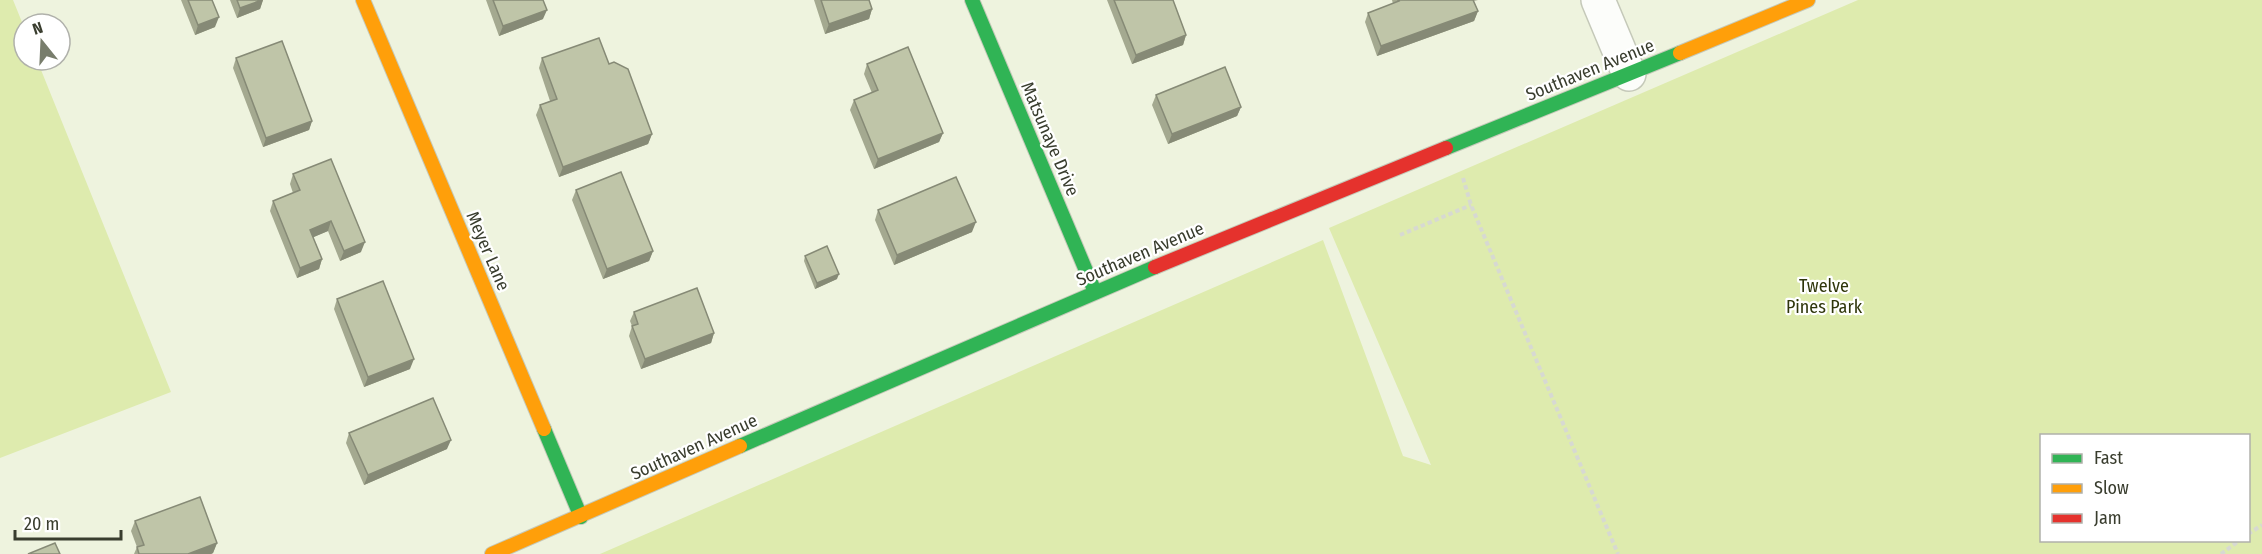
<svg xmlns="http://www.w3.org/2000/svg" width="2262" height="554" font-family="'Fira Sans Condensed',sans-serif">
<style>
.green{fill:#deebae;fill-rule:evenodd}
.lines{fill:none;stroke-linecap:round;stroke-linejoin:round}
.street-casing{stroke:#c5c9b9;stroke-width:36}
.fast-casing{stroke:#c5c9b9;stroke-width:16}
.slow-casing{stroke:#c5c9b9;stroke-width:16}
.jam-casing{stroke:#c5c9b9;stroke-width:16}
.path{stroke:#d7d9d2;stroke-width:4;stroke-dasharray:4.5 3;stroke-linecap:butt}
.street{stroke:#fcfdfa;stroke-width:33}
.fast{stroke:#30b455;stroke-width:14}
.slow{stroke:#ff9f0a;stroke-width:14}
.jam{stroke:#e5322d;stroke-width:14}
.wall{fill:#a4a990}
.shaded-wall{fill:#868a76}
.building{fill:#bfc5a8;stroke:#868a76;stroke-width:1.5}
.labels{text-anchor:middle;dominant-baseline:central;stroke-width:4.5;stroke-linejoin:round;paint-order:stroke}
.street-label{font-size:18px;fill:#393d2e;stroke:#fff}
.park-label{font-size:18px;fill:#2f360b;stroke:#fff}
</style>
<rect width="100%" height="100%" fill="#eef3de"/>
<path class="green" d="M0,0H13L24,27V60H37L171,392L0,458Z
M1858,0H2262V554H600L1323,240L1403,456L1431,465L1329,228ZM2042,436H2248V540H2042Z"/>
<g class="lines">
<defs>
<path id="street" d="M1598,0L1629,74"/>
<path id="fast" d="M972,0L1095,292
M1446,148L1680,53
M544,429L581,517
M740,446L1155,267"/>
<path id="slow" d="M363,0L544,429
M1680,53L1808,0
M492,554L740,446"/>
<path id="jam" d="M1155,267L1446,148"/>
</defs>
<use href="#street" class="street-casing"/>
<use href="#fast" class="fast-casing"/>
<use href="#slow" class="slow-casing"/>
<use href="#jam" class="jam-casing"/>
<path class="path" d="M1463,178L1471,205L1618,554
M1400,235L1471,205
M2248,534L2262,525
M2221,554L2240,540"/>
<use href="#street" class="street"/>
<use href="#fast" class="fast"/>
<use href="#slow" class="slow"/>
<use href="#jam" class="jam"/>
</g>
<path class="wall" d="M181,0H212L215,27L195,35Z
M230,0H263L260,9L237,18Z
M486,0H543V19L499,36Z
M814,0H869L872,9L869,19L825,34Z
M1107,0H1173L1186,35L1183,45L1132,64Z
M1392,0H1478L1474,1L1478,11L1474,21L1377,56L1365,22L1368,13L1393,4Z
M236,58L312,121L309,130L263,147L233,68Z
M542,58L609,64L652,134L648,144L559,177L536,115L540,105L550,101L539,68Z
M867,64L943,133L939,142L874,169L850,110L854,100L872,93L864,74Z
M1156,95L1241,107L1237,116L1168,144L1152,105Z
M293,174L361,252L340,261L328,231L313,237L322,259L319,269L297,278L270,211L273,201L293,193L290,184Z
M576,190L653,251L649,261L603,279L572,200Z
M878,210L972,232L894,265L875,220Z
M805,256L837,279L815,289L804,261Z
M337,299L410,369L364,387L334,309Z
M634,312L714,333L711,343L641,369L629,336L632,326L630,321Z
M349,433L447,449L364,485L346,443Z
M135,521L217,543L213,553L211,554H134L137,547L131,531Z"/>
<path class="shaded-wall" d="M262,0H263L260,9L237,18L240,8Z
M872,9L869,19L825,34L829,24Z
M547,10L543,19L499,36L503,26Z
M1478,11L1474,21L1377,56L1381,46Z
M219,17L215,27L195,35L198,25Z
M1186,35L1183,45L1132,64L1136,55Z
M1241,107L1237,116L1168,144L1172,134Z
M312,121L309,130L263,147L266,138Z
M943,133L939,142L874,169L878,159Z
M652,134L648,144L559,177L563,167Z
M331,221L328,231L307,240L310,230Z
M976,222L972,232L894,265L897,255Z
M365,242L361,252L340,261L344,251Z
M653,251L649,261L603,279L607,269Z
M322,259L319,269L297,278L300,268Z
M839,274L837,279L815,289L817,283Z
M714,333L711,343L641,369L645,359Z
M414,359L410,369L364,387L368,377Z
M451,440L447,449L364,485L368,475Z
M217,543L213,553L211,554H188Z"/>
<path class="building" d="M188,0H212L219,17L198,25Z
M237,0H262L240,8Z
M493,0H543L547,10L503,26Z
M821,0H869L872,9L829,24Z
M1114,0H1173L1186,35L1136,55Z
M1398,0H1473L1478,11L1381,46L1368,13L1399,1Z
M599,38L609,64L614,62L628,69L652,134L563,167L540,105L557,99L542,58Z
M282,41L312,121L266,138L236,58Z
M908,47L943,133L878,159L854,100L878,90L867,64Z
M1225,67L1241,107L1172,134L1156,95Z
M331,159L365,242L344,251L331,221L310,230L322,259L300,268L273,201L300,190L293,174Z
M621,172L653,251L607,269L576,190Z
M956,177L976,222L897,255L878,210Z
M827,246L839,274L817,283L805,256Z
M383,281L414,359L368,377L337,299Z
M697,288L714,333L645,359L632,326L638,324L634,312Z
M433,398L451,440L368,475L349,433Z
M200,497L217,543L188,554H139L137,547L144,545L135,521Z
M55,543L60,554H28Z"/>
<g class="labels">
<g class="street-label">
<text transform="translate(1590 70) rotate(-22)">Southaven Avenue</text>
<text transform="translate(1050 139) rotate(67)">Matsunaye Drive</text>
<text transform="translate(488 251) rotate(67)">Meyer Lane</text>
<text transform="translate(1140 254) rotate(-23)">Southaven Avenue</text>
<text transform="translate(694 447) rotate(-24)">Southaven Avenue</text>
</g>
<g class="park-label">
<text x="1824" y="286">Twelve<tspan x="1824" dy="21">Pines Park</tspan></text>
</g>
</g>
<rect x="2040" y="434" width="210" height="108" fill="#ffffff" stroke="#b0b1ab" stroke-width="1.5"/>
<rect x="2052" y="454" width="30" height="9" fill="#30b455" stroke="#b0b1ab" stroke-width="1.5"/>
<text x="2094" y="464" font-size="18" fill="#393d2e">Fast</text>
<rect x="2052" y="484" width="30" height="9" fill="#ff9f0a" stroke="#b0b1ab" stroke-width="1.5"/>
<text x="2094" y="494" font-size="18" fill="#393d2e">Slow</text>
<rect x="2052" y="514" width="30" height="9" fill="#e5322d" stroke="#b0b1ab" stroke-width="1.5"/>
<text x="2094" y="524" font-size="18" fill="#393d2e">Jam</text>
<g transform="translate(42 42) rotate(342)"><circle r="28" fill="#ffffff" stroke="#b0b1ab" stroke-width="1.5"/>
<path d="M0-4.5L10 22L0 15L-10 22Z" fill="#787d6c"/>
<text y="-9" font-size="16" font-weight="bold" text-anchor="middle" fill="#393d2e">N</text>
</g>
<path d="M15 530v9h106v-9" fill="none" stroke="#393d2e" stroke-width="3"/>
<text x="24" y="530" font-size="18" fill="#393d2e" stroke="#ffffff" stroke-width="4.5" paint-order="stroke">20 m</text>
</svg>
